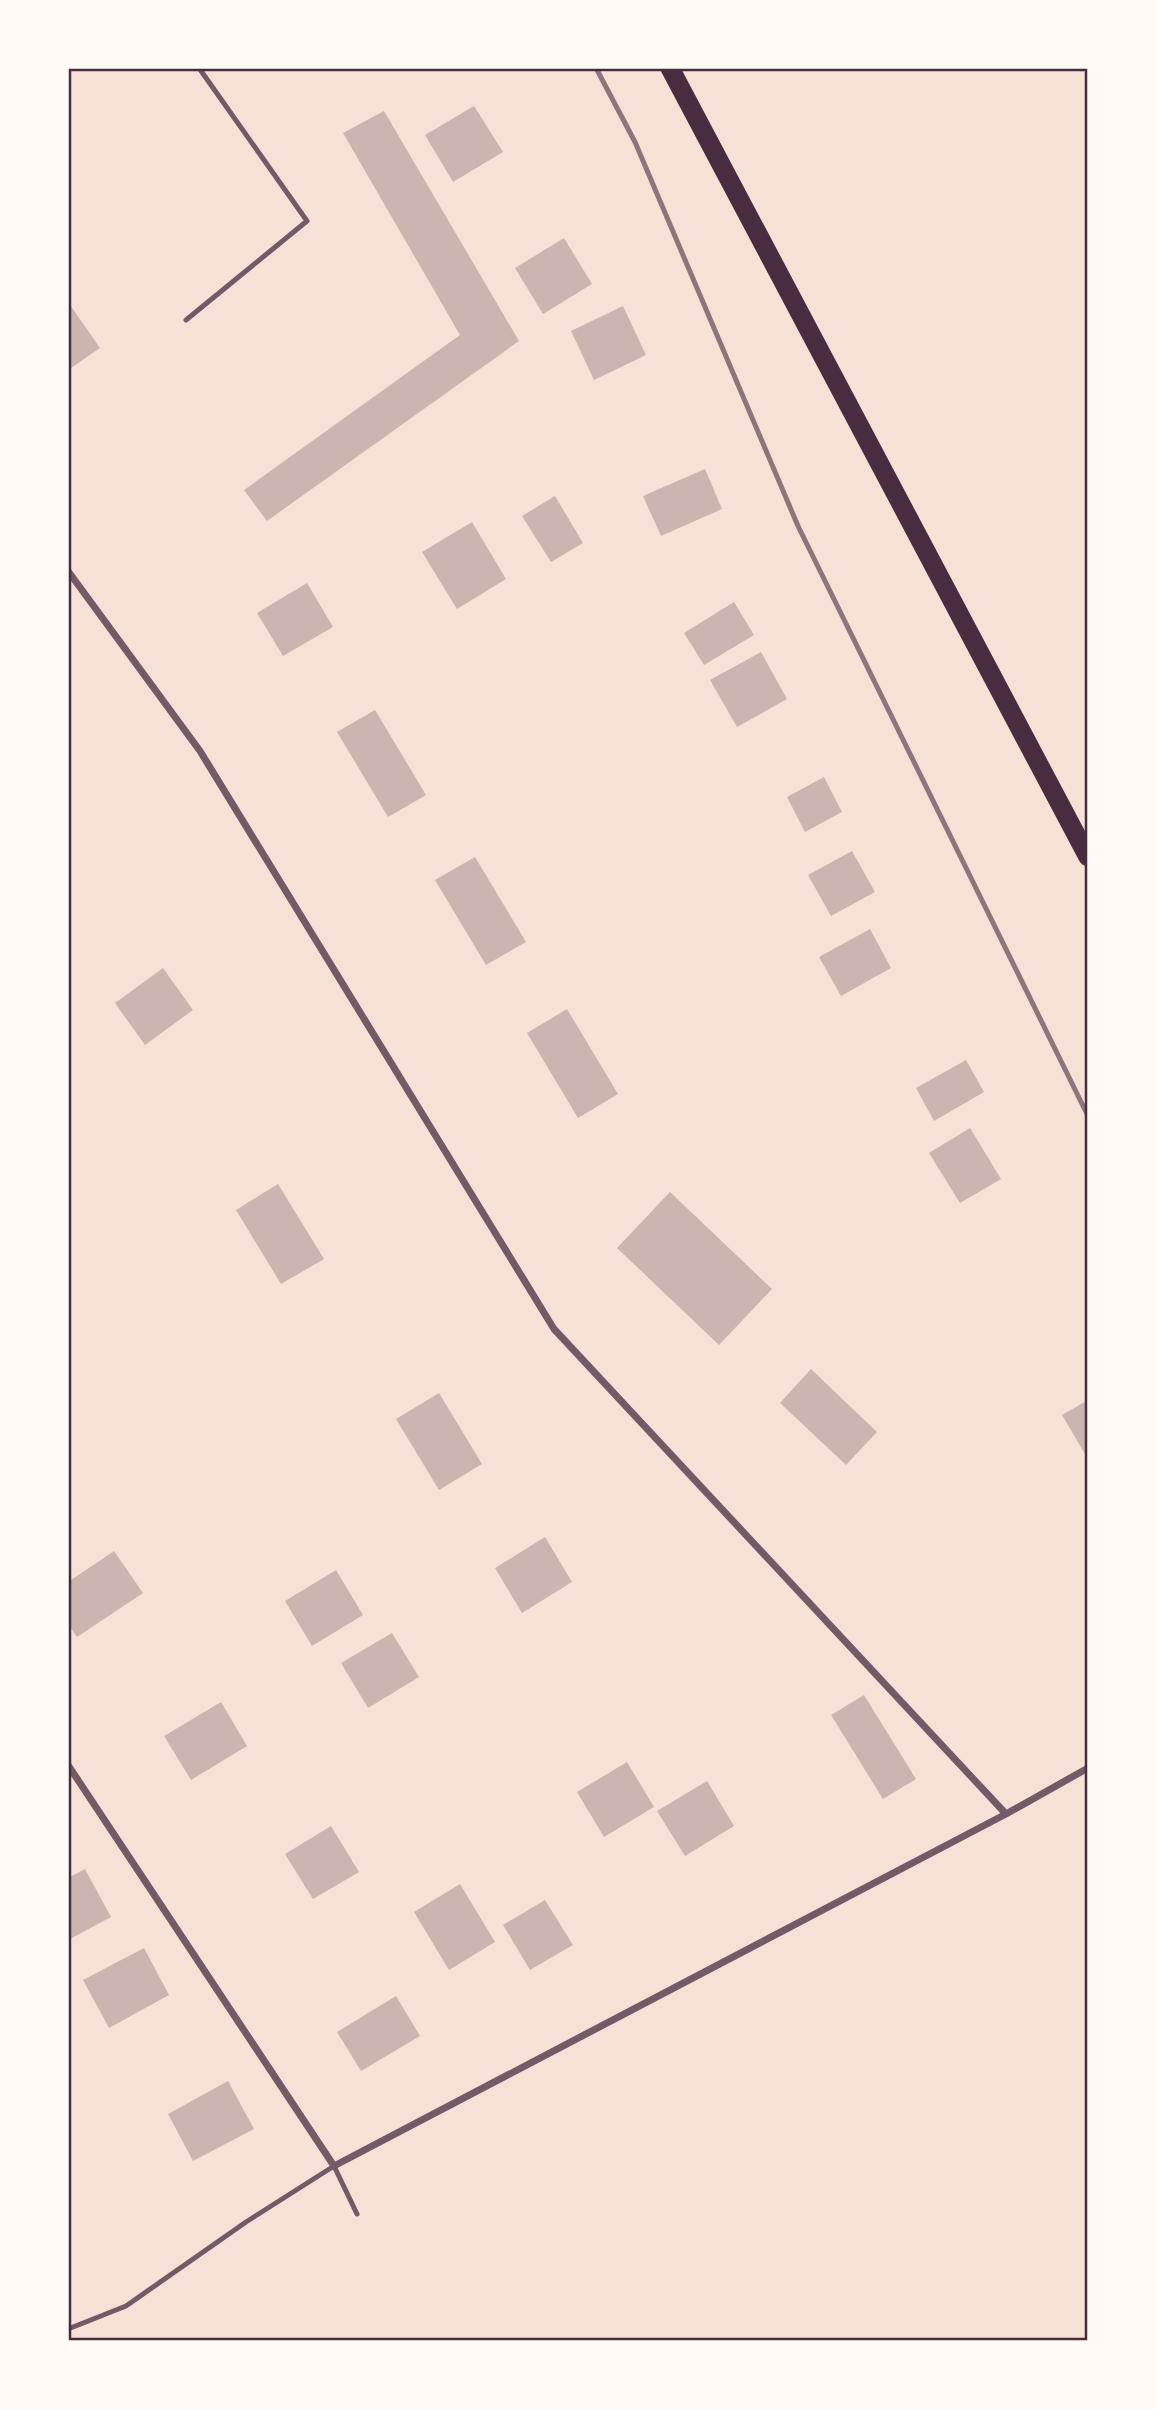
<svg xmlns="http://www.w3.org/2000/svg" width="1156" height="2409" font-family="Overpass,sans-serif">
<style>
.building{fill:#ccb4b1}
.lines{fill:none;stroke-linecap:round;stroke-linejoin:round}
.service{stroke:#755966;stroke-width:5}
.minor{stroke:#755966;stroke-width:7}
.trunk{stroke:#4a2c40;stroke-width:19}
.rail{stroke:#8f747c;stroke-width:5}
.neatline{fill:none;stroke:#4a2c40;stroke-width:2.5}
</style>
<rect width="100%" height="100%" fill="#f7e1d7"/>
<path class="building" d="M474,106L503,152L453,182L425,135Z
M384,111L519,341L267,521L244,490L460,335L343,133Z
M564,238L592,284L543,314L515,268Z
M68,302L100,348L68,370Z
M623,306L646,355L594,380L571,331Z
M705,469L722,509L661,536L643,496Z
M555,496L583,543L551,562L522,516Z
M472,522L506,579L457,609L422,552Z
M307,583L333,627L283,656L257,613Z
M734,602L754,635L704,665L684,633Z
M761,652L787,699L737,727L710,680Z
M375,710L426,795L388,817L337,732Z
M824,777L842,812L805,832L787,797Z
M852,851L875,892L831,916L808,875Z
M475,857L526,942L486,965L435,880Z
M870,929L891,968L841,996L819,957Z
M163,968L193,1010L145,1045L115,1003Z
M567,1009L618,1094L578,1118L527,1033Z
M966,1060L984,1092L934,1121L916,1088Z
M970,1128L1001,1179L960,1203L929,1153Z
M278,1184L324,1259L281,1284L236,1210Z
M670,1192L772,1289L719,1345L617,1248Z
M811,1369L877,1432L846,1465L780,1403Z
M439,1393L482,1464L439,1490L396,1419Z
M1088,1400V1459L1062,1415Z
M545,1537L572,1582L522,1613L495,1568Z
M114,1551L143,1593L77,1637L68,1624V1582Z
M336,1570L363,1615L312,1646L285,1601Z
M392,1633L419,1677L368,1708L341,1663Z
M864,1695L916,1779L883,1799L831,1715Z
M221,1702L247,1746L191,1780L164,1736Z
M627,1762L654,1807L604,1837L577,1792Z
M707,1781L734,1826L685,1856L657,1811Z
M331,1826L359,1872L313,1899L285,1854Z
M85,1869L111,1917L68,1940V1878Z
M460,1884L495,1942L449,1970L414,1912Z
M545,1900L573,1945L530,1970L503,1925Z
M144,1948L169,1995L109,2028L83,1980Z
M396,1996L420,2036L361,2071L337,2032Z
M228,2081L254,2129L193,2161L168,2114Z"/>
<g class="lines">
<path class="service" d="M186,320L307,221L199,68
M68,2329L126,2306L246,2222L334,2166L357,2214"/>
<path class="minor" d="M68,571L200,751L554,1329L1006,1814
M68,1765L334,2166L1006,1814L1088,1768"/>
<path class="trunk" d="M670,68L1088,857"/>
<path class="rail" d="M596,68L635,142L798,526L1088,1116"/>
</g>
<rect width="1156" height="2409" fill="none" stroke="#fffaf5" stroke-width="140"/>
<rect x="70" y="70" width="1016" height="2269" class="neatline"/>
</svg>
